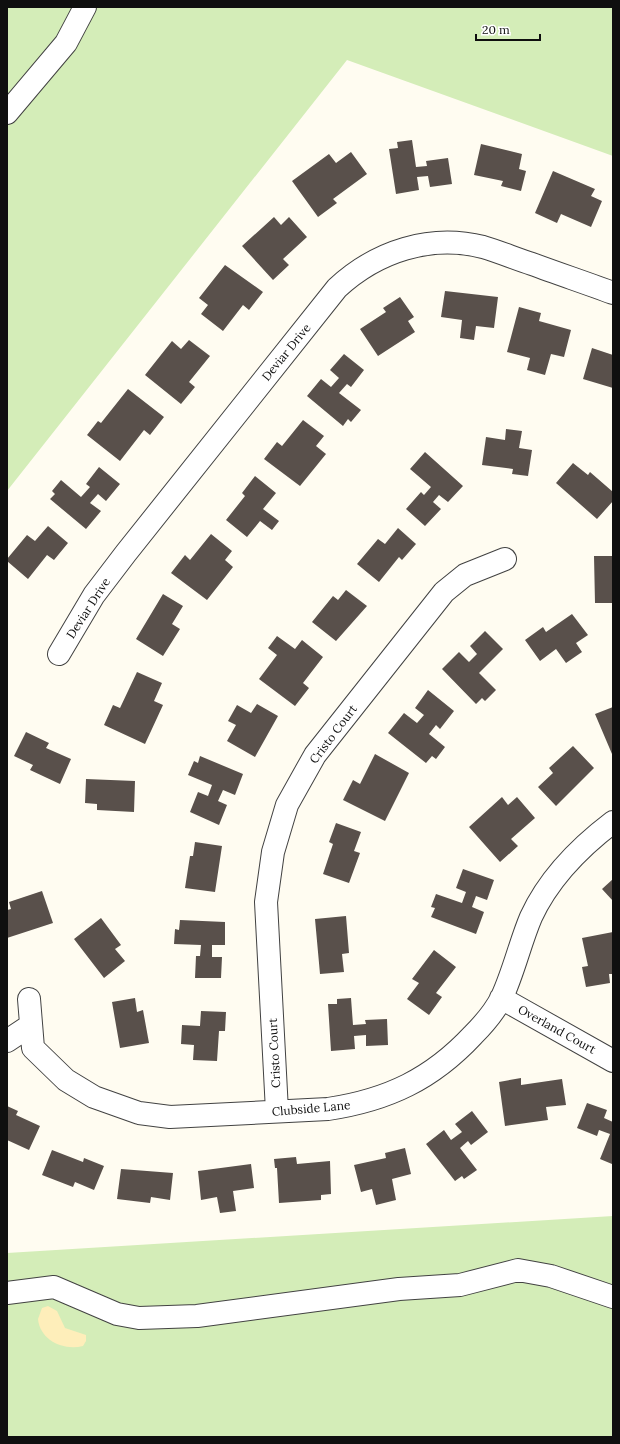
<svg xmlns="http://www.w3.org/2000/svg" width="620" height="1444" font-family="Lora,serif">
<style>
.green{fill:#d4edb8}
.sand{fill:#feeeba}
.building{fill:#59504b}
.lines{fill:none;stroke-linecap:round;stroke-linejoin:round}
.minor-casing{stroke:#424242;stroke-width:24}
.minor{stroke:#fff;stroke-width:22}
.labels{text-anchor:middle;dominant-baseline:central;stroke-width:4;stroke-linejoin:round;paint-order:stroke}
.street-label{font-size:12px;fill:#0f0f0f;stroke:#fff}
</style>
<rect width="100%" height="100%" fill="#fffcf1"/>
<path class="green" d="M7,7H613V156L347,60L7,491Z
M613,1216V1437H7V1253Z"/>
<path class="sand" d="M48,1306L57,1311L65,1328L86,1335V1341L83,1346C63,1351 40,1340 38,1319L42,1308Z"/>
<path class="building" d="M412,140L416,167L427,166L426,161L448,158L452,184L430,187L428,176L417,177L419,190L396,194L389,149L398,148L397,142Z
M481,144L522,154L519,169L526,171L521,191L501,186L503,181L474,175Z
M351,152L367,174L333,199L337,203L318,217L292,181L329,154L336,163Z
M553,171L595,189L591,196L602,201L591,227L561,214L557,223L535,213Z
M274,217L281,225L289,217L307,237L283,259L289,265L273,280L242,246Z
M225,265L263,292L249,310L243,305L223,331L201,314L208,305L199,298Z
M445,291L498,297L494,328L476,326L474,340L460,338L462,320L441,317Z
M400,297L414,317L408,321L415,332L378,356L360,329L386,312L383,308Z
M519,307L541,313L539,321L571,330L564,357L551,354L545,375L527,370L530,358L507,352Z
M189,340L210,356L189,382L195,387L181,404L145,375L172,341L181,349Z
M592,348L613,355V388L583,379Z
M344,354L364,370L351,387L347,384L339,393L361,410L351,422L348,419L343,426L307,396L321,379L331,387L339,378L330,370Z
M128,389L164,417L150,435L144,430L120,461L87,435L98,421L101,423Z
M303,420L324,436L316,446L326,454L300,486L264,459L277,442L282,446Z
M506,429L522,431L519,448L532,450L528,476L512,474L513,469L482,465L486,437L505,440Z
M425,452L463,486L448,502L439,495L433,502L441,509L425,526L406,509L421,492L424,495L431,487L410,469Z
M573,463L588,475L590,472L613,492V501L597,519L556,483Z
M99,467L120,484L106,501L98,494L90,503L101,511L86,529L50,499L55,494L52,491L61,480L81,497L90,487L86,484Z
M255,476L276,493L263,509L279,521L272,530L260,521L247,537L226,520L245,496L242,493Z
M48,526L68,543L54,560L47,555L28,579L7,561V559L27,535L35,541Z
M398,528L416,544L402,560L399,557L379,582L357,564L378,539L385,544Z
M211,534L232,551L225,560L233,567L207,600L171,573L185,555L190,560Z
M594,556H613V603H595Z
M346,590L367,606L336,641L312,622L333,596L338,600Z
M163,594L183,606L172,624L180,629L163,656L136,639Z
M572,614L588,635L576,643L582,652L566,663L556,649L540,661L525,640L543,627L546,632Z
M485,631L503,649L479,673L496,690L485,701L482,698L476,704L442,669L459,652L469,662L477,654L470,646Z
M277,636L295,649L302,640L323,657L303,683L309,688L295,706L259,679L277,655L268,648Z
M137,672L162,683L154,701L163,705L145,744L104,725L113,705L120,708Z
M428,690L454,711L440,729L436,725L429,734L445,747L436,759L432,756L426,763L388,733L404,713L417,723L424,715L415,708Z
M257,704L278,716L255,757L227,741L236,725L228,721L237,705L251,713Z
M613,707V754H612L595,714Z
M26,732L49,743L46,748L71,759L60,784L30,770L33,765L14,756Z
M573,746L594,768L556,806L538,787L553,773L549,768Z
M375,754L409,773L385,821L343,800L353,780L360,784Z
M200,756L243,774L235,795L223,790L218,801L227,805L219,825L190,812L198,792L208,796L212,785L188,775L194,761L198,763Z
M86,779L135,781L134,812L97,810V804L85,803Z
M502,797L508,805L517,797L535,818L511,839L518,846L500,862L469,827Z
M336,823L361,832L354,851L360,853L349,883L323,874L333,844L329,842Z
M195,842L222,846L215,892L185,888L190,856H193Z
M463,869L494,880L487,900L476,896L472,907L484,912L476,934L431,917L435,908L431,907L436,894L462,903L466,892L456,888Z
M613,879V901L602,889Z
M42,891L53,923L7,938V910L11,909L9,902Z
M346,916L349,953L342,954L344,972L320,974L315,919Z
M101,918L121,945L115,949L125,961L104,978L74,939Z
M180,920L225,922V945H212V957H222L221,978H195L196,956H200L201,945L174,944L175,929L179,930Z
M613,932V974H609L610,983L586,987L582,967L588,966L582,938Z
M434,950L456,967L436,993L442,997L429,1015L407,999L419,983L412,979Z
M135,998L137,1012L143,1010L149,1043L120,1048L112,1002Z
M351,998L353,1025L366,1024L365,1020L387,1019L388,1045L366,1046V1035L354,1036L355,1049L331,1051L328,1004H337V999Z
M201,1011L226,1012L225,1031H219L217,1061L193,1060L194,1045L181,1044L182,1025L200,1026Z
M521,1078V1085L562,1079L566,1105L546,1107L548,1120L505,1126L499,1082Z
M587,1103L607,1110L604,1118L613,1122L612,1164L600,1159L610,1134L599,1130L597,1136L577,1128Z
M7,1106L18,1111L16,1115L40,1126L29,1150L7,1140Z
M472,1111L488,1132L471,1145L468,1141L460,1148L477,1170L464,1179L462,1176L455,1181L426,1144L444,1130L451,1140L462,1132L455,1124Z
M405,1148L411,1174L392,1179L396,1200L376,1205L372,1189L361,1192L354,1165L386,1158L385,1153Z
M52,1150L83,1162L84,1158L104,1166L94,1190L75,1182L73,1187L42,1175Z
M296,1157L297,1164L330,1161L331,1194L321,1195V1200L279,1203L277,1168H275L274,1159Z
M251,1164L254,1188L233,1191L236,1211L220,1213L217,1197L201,1200L198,1171Z
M121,1169L173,1173L170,1200L151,1197L150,1203L117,1199Z"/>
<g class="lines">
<defs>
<path id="minor" d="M7,113L66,43L85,7
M59,654L94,595L126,553L337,288C377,251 430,234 483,247C500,252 516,259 532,264C559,274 586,283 613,293
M501,998L613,1061
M29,999L33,1048L66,1080L94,1097L139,1113L170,1117L328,1109C388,1100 432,1079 473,1035C484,1024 495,1011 502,997C514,971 520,943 531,917C548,880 580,847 613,822
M7,1041L31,1025
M277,1111L266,902L273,852L287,805L315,755L444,592L465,575L505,559
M7,1293L54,1287L117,1314L139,1318L197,1316L399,1289L460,1285L518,1270L551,1276L613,1297"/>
</defs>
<use href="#minor" class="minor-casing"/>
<use href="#minor" class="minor"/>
</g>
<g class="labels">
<g class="street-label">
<text transform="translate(286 352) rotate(-51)">Deviar Drive</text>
<text transform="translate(88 608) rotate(-57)">Deviar Drive</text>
<text transform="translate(333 734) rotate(-53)">Cristo Court</text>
<text transform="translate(557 1029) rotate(29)">Overland Court</text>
<text transform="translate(274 1053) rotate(-93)">Cristo Court</text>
<text transform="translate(311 1108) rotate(-5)">Clubside Lane</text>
</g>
</g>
<rect width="620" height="1444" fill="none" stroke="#0f0f0f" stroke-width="16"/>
<path d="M476 34v6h64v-6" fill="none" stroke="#0f0f0f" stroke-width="2"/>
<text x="482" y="34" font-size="12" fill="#0f0f0f" stroke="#ffffff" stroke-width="3" paint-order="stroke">20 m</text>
</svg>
